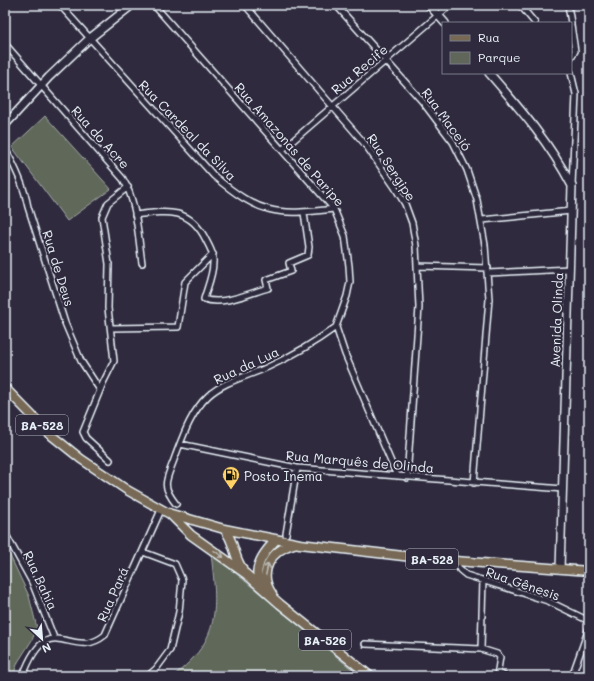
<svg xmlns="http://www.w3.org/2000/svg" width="594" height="681" font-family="Mali,sans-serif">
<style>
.green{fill:#60675a;stroke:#a4aca9}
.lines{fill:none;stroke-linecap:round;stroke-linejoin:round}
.street-casing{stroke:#e8f1f8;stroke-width:8}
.secondary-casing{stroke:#e8f1f8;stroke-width:10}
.primary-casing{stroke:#e8f1f8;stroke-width:11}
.street{stroke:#2f2a3d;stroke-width:5}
.secondary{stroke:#2f2a3d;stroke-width:7}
.primary{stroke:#776954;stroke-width:8}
.oneway{stroke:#bbbbb6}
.labels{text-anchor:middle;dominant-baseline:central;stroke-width:4;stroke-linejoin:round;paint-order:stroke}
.shield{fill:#2f2a3d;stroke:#b0b5c0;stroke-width:1}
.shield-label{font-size:12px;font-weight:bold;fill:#e8f1f8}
.street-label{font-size:13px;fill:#e8f1f8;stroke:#2f2a3d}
.poi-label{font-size:13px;fill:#e8f1f8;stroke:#2f2a3d;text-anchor:start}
</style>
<rect width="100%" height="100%" fill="#2f2a3d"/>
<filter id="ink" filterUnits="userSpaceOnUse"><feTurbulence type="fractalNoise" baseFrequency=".025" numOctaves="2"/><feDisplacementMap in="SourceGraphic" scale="8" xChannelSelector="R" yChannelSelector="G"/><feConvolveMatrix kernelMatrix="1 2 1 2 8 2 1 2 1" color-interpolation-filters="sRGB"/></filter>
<g filter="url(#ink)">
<path class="green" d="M45,116L111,189L67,221L12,147Z
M5,545L29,596L37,628L32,640L18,662L13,676H5Z
M211,553L360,676H173C222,639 217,608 211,553Z"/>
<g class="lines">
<defs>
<path id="street" d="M60,5L214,176C259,214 276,216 334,209
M154,5L334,209L345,236L349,266L350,282L347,296L336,327L345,354L397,476
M245,5L365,144L394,186L405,204L412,223L416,246L419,307L407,478
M336,5L422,101L453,142L467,170L477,200L485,245L489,299L474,483
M520,5L535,23
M568,5L571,23
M571,25L575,51L571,57
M5,44L123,179C137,202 138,236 142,263
M571,73L576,94L572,185
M5,149C16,168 24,185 28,207L65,323L81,361L100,390
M282,150L450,5
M135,215C167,211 190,207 206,240C210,248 214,254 213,263C213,275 207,288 204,299C223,306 250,293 268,288L266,280L291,271L289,263L308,255L309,247L304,213
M482,220L571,211
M418,266L488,268
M488,273L570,269
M111,328L178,327L185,282L213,254
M180,444L297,468L563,489
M110,460L86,438L83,432L103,383L114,361L108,308L109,264L102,217L108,203L128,187
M176,504C160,484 167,480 175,457C183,436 191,412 208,396C224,381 249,376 268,367C292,356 314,343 336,327
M5,533L32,582L54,638
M286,534L297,468
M143,552L175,564L182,580L179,612L170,650L156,669L148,676
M454,560L460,570L466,575L548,601L589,621
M483,580L481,649L497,654L500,657L497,676
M365,644L481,649
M498,673L505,676
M23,676C49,605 71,663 105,635L161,510
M572,676L589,628"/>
<path id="secondary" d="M429,5L445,23
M489,73C521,110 549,142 572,186L560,569
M5,125L49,77L89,39L132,5"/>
<path id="primary" d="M5,388L51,435L81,459L127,490L168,513L224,529L300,544L429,559L589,571
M169,513L191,535L246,574L280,604L370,676
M224,529C235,541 233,556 242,568
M262,586C250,570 265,551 276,540
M272,594C257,572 271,550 294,544"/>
</defs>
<use href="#street" class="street-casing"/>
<use href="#secondary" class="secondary-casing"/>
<use href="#primary" class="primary-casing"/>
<use href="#street" class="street"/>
<use href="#secondary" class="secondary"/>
<use href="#primary" class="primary"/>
</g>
<defs><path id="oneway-shaft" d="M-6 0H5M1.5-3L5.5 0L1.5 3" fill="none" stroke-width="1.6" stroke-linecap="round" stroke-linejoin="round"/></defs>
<g class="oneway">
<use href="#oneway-shaft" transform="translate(219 554) rotate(35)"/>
<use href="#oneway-shaft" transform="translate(267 569) rotate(-79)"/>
</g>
</g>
<defs>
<symbol id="fuel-pin" viewBox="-11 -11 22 30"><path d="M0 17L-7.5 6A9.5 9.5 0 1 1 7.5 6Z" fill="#ffd166" stroke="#2f2a3d"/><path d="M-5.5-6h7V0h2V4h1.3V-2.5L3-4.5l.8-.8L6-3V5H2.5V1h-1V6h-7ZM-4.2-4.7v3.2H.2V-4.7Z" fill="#111"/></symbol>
</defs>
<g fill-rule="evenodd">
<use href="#fuel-pin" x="221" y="465" width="20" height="27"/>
</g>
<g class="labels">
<g class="shield">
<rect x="16" y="415" width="52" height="20" rx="3"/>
<rect x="406" y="549" width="52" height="20" rx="3"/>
<rect x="299" y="630" width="52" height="20" rx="3"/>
</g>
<g class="shield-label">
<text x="42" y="425">BA-528</text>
<text x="432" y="559">BA-528</text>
<text x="325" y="640">BA-526</text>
</g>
<g class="street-label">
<text transform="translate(359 69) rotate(-40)">Rua Recife</text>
<text transform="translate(447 119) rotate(54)">Rua Maceió</text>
<text transform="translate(188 130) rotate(46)">Rua Cardeal da Silva</text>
<text transform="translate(101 137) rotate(48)">Rua do Acre</text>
<text transform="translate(290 144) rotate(49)">Rua Amazonas de Paripe</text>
<text transform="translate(392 167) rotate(57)">Rua Sergipe</text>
<text transform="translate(59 268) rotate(73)">Rua de Deus</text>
<text transform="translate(556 320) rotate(-88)">Avenida Olinda</text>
<text transform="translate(246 365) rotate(-25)">Rua da Lua</text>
<text transform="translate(360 461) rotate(5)">Rua Marquês de Olinda</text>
<text transform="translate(41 580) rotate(65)">Rua Bahia</text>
<text transform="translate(523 583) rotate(19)">Rua Gênesis</text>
<text transform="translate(112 594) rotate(-66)">Rua Pará</text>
</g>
<g class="poi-label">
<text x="244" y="475">Posto Inema</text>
</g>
</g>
<rect width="594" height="681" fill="none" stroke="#2f2a3d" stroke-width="20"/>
<rect x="10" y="10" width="574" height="661" fill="none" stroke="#e8f1f8" stroke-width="1.5" filter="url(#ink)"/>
<rect x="442" y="22" width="130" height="52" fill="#2f2a3d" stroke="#797a88"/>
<rect x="450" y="35" width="20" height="6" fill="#776954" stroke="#797a88"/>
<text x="478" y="42" font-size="12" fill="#e8f1f8">Rua</text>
<rect x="450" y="52" width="20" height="12" fill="#60675a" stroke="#797a88"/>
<text x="478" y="62" font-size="12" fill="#e8f1f8">Parque</text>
<g transform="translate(42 639) rotate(154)" stroke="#2f2a3d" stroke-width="3" paint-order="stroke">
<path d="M0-3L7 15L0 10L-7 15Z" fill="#e8f1f8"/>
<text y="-6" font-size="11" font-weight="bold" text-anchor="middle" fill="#e8f1f8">N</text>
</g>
</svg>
